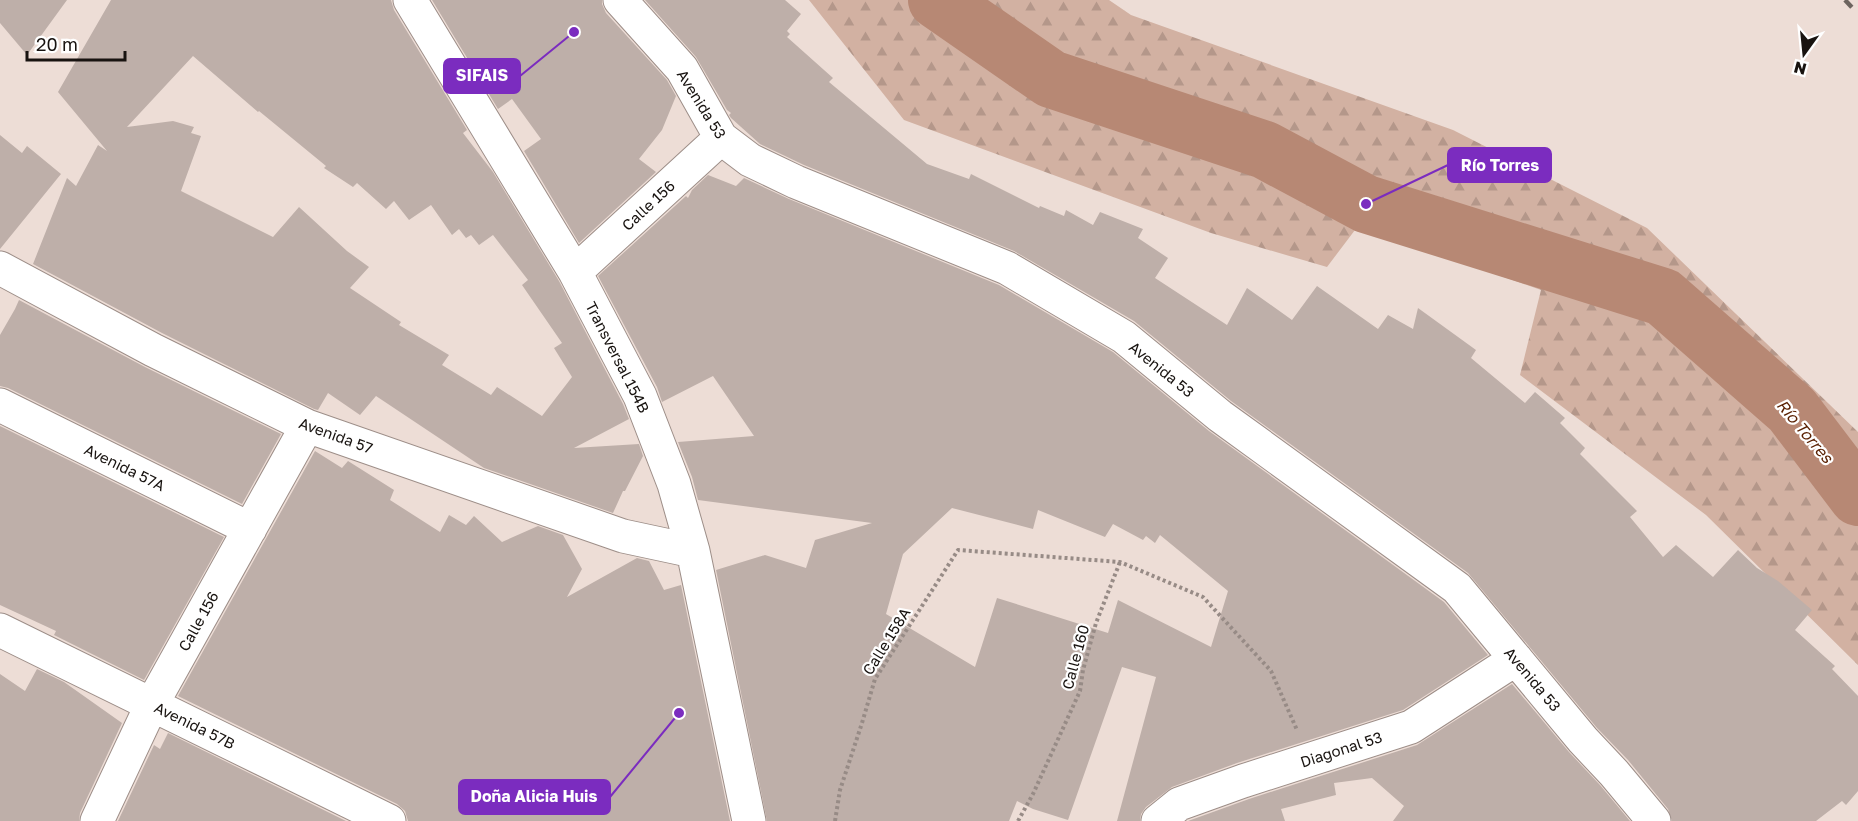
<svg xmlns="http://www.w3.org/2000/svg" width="1858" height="821" font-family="'Golos Text',sans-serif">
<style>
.forest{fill:url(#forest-firs)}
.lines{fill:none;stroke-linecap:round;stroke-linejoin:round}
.river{stroke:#b78874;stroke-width:58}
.building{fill:#beafa9;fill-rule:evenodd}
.minor-casing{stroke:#9d8e88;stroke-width:35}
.path{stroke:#978b86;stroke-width:4;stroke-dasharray:3 3;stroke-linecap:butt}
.minor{stroke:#fff;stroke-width:33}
.rail{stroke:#6d645f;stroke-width:4.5;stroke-dasharray:10 10;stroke-linecap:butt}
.labels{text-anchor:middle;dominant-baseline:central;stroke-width:4.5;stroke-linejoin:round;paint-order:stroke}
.street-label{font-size:15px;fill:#181310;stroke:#fff}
.water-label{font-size:16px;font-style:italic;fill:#591f00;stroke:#fff}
.leader{fill:none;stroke:#7b2cbf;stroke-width:2}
.callout-dot{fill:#7b2cbf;stroke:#fff;stroke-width:2}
.callout{fill:#7b2cbf;stroke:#7b2cbf;stroke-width:2}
.callout-label{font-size:16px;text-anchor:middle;font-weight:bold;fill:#fff}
</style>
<defs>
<pattern id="forest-firs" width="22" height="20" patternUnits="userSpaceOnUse" patternTransform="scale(1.5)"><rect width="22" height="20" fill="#d2b1a2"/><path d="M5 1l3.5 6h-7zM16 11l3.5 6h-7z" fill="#b4978a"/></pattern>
</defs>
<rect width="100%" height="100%" fill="#edddd6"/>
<path class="forest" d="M809,0H1109L1131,15L1453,130L1647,228L1858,432V665L1706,515L1520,375L1541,290L1358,226L1327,267L1211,233L904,120Z"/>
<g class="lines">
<path class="river" d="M937,0L1051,79L1265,150L1366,204L1663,297L1792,410L1858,497"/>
</g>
<path class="building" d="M0,0H67L27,55L0,23Z
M111,0H391L394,10L467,130L463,133L493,172L559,281L623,404L629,419L574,448L639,444L643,456L625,491H623L613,513L484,468L376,396L360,415L328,393L318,410L314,409L162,333L33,264L67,178L76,186L98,145L107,151L58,92ZM193,56L258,112L259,111L326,166L324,168L353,187L357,183L386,209L394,201L409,220L431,205L452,235L459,229L466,238L471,235L479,245L493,235L528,280L522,285L562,343L554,348L572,377L542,416L497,387L491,395L442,365L449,355L399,325L401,322L350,288L369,267L347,251L299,207L273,237L181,191L201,136L191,133L194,127L173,121L127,127Z
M432,0H602V4L606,13L667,80L676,96L662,130L639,159L656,172L579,243L524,151L541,139L512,99L498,109Z
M645,0H785L801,14L787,31L790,34L787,37L833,78L829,82L927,164L969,179L971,174L1039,208L1040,206L1064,216L1066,210L1093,225L1100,212L1143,229L1138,238L1168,258L1155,278L1227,325L1247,288L1292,320L1317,286L1378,329L1388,315L1413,329L1418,308L1476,350L1471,358L1525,403L1535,392L1565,418L1560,423L1585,448L1580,454L1637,511L1630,517L1663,557L1676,545L1713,577L1738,550L1757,568L1778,581L1812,610L1795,630L1835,666L1832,669L1858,696V791L1846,805L1842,801L1816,821H1672L1668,809L1628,760L1597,728L1468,573L1231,401L1134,321L1014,251L804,165L760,144L731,118L729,115L731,113L727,110L696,57Z
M0,135L22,153L27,146L61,174L0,249Z
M708,175L736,186L744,178L789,199L999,285L1113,352L1209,431L1444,602L1488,655L1403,710L1237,763L1172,787L1146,807L1141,814L1140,821H1117L1156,677L1122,667L1068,820L1033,809L1017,801L1009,821H767L716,570L765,555L806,568L815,540L872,523L698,500L692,477L678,442L754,436L713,376L662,402L657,387L598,276L686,196L688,198L692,190ZM952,508L1033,529L1038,510L1105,537L1113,524L1143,540L1146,536L1155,543L1160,535L1228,591L1211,647L1118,600L1108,633L997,598L975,667L886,614L903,554Z
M19,300L145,367L281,434L242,504L8,388L0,386V335L15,309Z
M0,426L224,537L144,680L54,635L56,631L0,605Z
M315,451L342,468L348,461L394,490L390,500L440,532L449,515L466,525L474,516L502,542L538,526L563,535L582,569L567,597L637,558L649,561L664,590L681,585L730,821H408L405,811L397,804L178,696Z
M37,669L64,682L122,723L80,813L79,821H0V674L25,691Z
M1512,684L1569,752L1600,785L1630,821H1393L1404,806L1372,778L1334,783L1336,795L1281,809L1285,821H1188L1249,799L1417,745Z
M168,733L346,821H118L154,745L160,749Z"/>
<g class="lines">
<defs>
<path id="minor" d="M410,0L575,272L640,396L674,484L693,551L749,821
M620,0L682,69L721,138L750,160L796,182L1007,268L1124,337L1220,416L1457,588L1583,740L1614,773L1654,821
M0,268L153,350L307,426L623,536L693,551
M575,272L721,138
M0,405L250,529
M0,630L389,821
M97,821L152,704L307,426
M1158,821L1179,804L1243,781L1411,727L1516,659"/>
</defs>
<use href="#minor" class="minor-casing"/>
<path class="path" d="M835,821L840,790L862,723L875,679L958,550L1120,562L1203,597L1271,671L1297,730
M1018,821L1033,794L1080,691L1083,670L1096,623L1120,562"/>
<use href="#minor" class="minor"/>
<path class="rail" d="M1845,0L1858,14"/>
</g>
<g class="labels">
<g class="street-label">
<text transform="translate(702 104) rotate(58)">Avenida 53</text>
<text transform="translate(648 205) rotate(-43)">Calle 156</text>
<text transform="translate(618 357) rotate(63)">Transversal 154B</text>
<text transform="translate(1162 369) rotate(39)">Avenida 53</text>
<text transform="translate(336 435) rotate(20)">Avenida 57</text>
<text transform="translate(125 467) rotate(26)">Avenida 57A</text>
<text transform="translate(198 621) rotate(-61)">Calle 156</text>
<text transform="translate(886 641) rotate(-58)">Calle 158A</text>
<text transform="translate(1075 657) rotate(-75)">Calle 160</text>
<text transform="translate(1533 679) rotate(50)">Avenida 53</text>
<text transform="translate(195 725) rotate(26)">Avenida 57B</text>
<text transform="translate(1341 749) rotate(-18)">Diagonal 53</text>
</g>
<g class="water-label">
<text transform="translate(1805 431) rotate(50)">Río Torres</text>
</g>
</g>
<path class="leader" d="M574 32L520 76M1366 204L1448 165M679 713L610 797"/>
<g class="callout-dot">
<circle cx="574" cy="32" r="6"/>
<circle cx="1366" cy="204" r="6"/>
<circle cx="679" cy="713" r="6"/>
</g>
<g class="callout">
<rect x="444" y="59" width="76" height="34" rx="6"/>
<rect x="1448" y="148" width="103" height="34" rx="6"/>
<rect x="459" y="780" width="151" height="34" rx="6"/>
</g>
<g class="callout-label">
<text x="482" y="81">SIFAIS</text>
<text x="1500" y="171">Río Torres</text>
<text x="534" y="802">Doña Alicia Huis</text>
</g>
<g transform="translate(1804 54) rotate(195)" stroke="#ffffff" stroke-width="4.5" paint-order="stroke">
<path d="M0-4.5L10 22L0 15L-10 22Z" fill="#181310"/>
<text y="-9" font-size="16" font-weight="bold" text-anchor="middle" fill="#181310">N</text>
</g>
<path d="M27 51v9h98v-9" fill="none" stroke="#181310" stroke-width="3"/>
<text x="36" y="51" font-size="18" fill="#181310" stroke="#ffffff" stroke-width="4.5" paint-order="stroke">20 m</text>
</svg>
